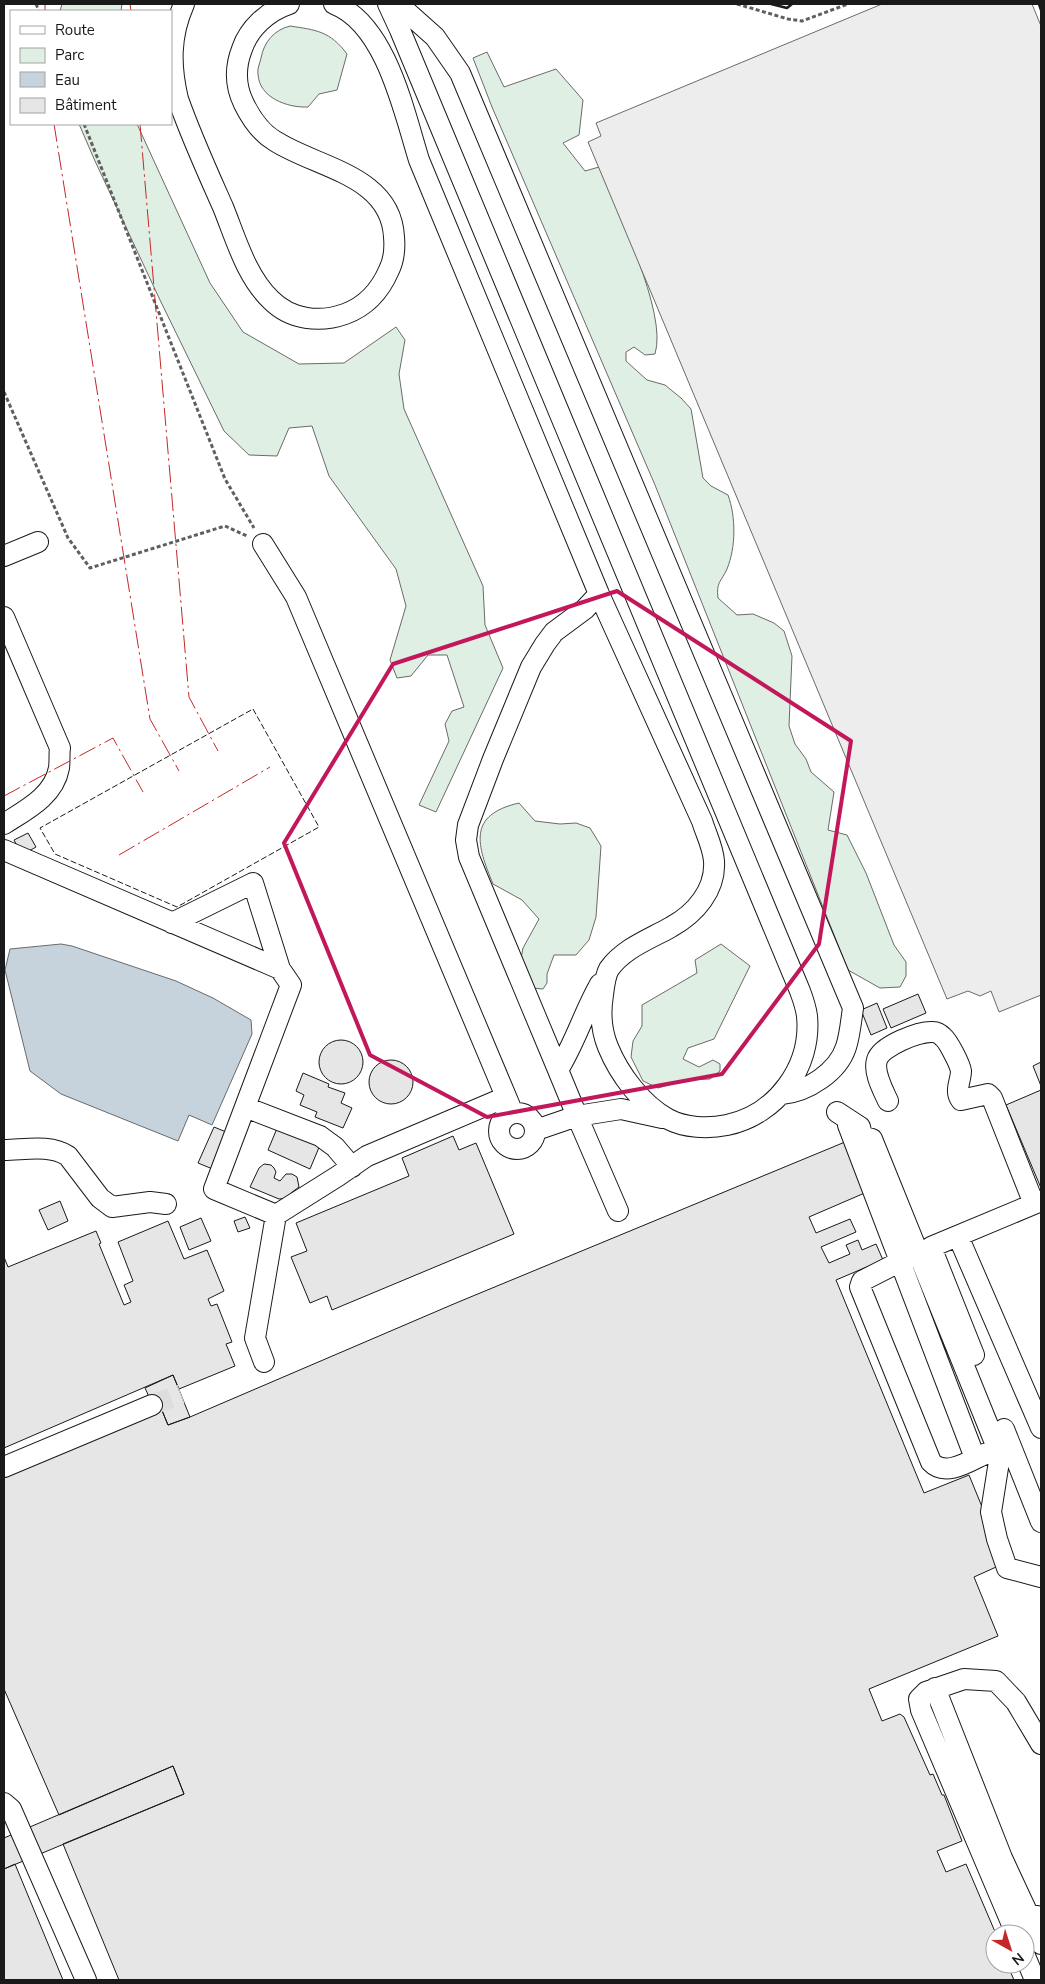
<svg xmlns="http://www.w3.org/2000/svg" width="1045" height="1984" font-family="'Nunito Sans',sans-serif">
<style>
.green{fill:#e0efe3;stroke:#6a6a6a}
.parking{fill:#ededed;stroke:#6a6a6a}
.water{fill:#c6d2dc;stroke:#6a6a6a}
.building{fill:#e6e6e6;stroke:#1a1a1a}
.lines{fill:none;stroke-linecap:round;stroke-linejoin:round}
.minor-tunnel{stroke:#ddd;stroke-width:20;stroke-dasharray:20 10;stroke-linecap:butt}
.minor-casing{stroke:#1a1a1a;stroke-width:22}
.path{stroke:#5f5f5f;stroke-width:3;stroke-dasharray:4 2.5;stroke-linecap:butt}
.minor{stroke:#fff;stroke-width:20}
.fence{stroke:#1a1a1a;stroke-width:1;stroke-dasharray:6 2.5;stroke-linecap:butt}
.wall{stroke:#1a1a1a;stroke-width:2.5}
.power{stroke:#c62828;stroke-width:1;stroke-dasharray:18 4 2.5 4;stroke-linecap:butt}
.marked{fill:none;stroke:#c2185b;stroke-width:4;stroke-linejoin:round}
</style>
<rect width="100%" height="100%" fill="#fff"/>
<path class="green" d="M62,4H122L121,11H60Z
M290,26C316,30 330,31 347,54L337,90L319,94L308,107C288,108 259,98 258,74C257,69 260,63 261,58C264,42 274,30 290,26Z
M487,52L504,87L556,69L583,100L579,135L563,143L585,171L599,167C616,208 668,313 655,354L645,355L634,347L626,352V361L647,380L665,385L681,398L691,409L703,478L711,486L728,495C736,517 736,547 727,569C721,582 716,582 718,598L737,615L753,614L774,623L784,631L792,656L789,726L795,744L806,759L811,772L834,792L828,830L847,835L866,873L894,945L906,962V976L900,987L880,988L848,970L655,485L492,107L473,58Z
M79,124H137L210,283L243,332L299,364L344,363L396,327L405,340L399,374L404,409L483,586L485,625L503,668L436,812L419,805L449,741L445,724L452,711L464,707L447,655H428L411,676L397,678L390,660L406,606L396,569L329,476L312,426L289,428L277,456L249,455L224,431L160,300L95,161Z
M519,803L535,821L560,824L576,823L590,828L601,846L596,917L589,940L576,955H554L547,974V983L543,989L532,988L520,964L523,948L539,919L522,900L493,884C477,845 467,815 519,803Z
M721,944L750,966L714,1039L688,1048L683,1059L699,1067L713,1060L720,1064V1071L710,1079L686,1080L658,1088L643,1081L631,1057L633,1041L642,1026V1005L697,973L695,960Z"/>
<path class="parking" d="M882,4H1032L1041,26V995L999,1012L991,991L980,996L968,991L947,999L588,142L601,136L596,123Z"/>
<path class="water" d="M61,944L72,946L176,981L213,998L251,1020L252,1034L212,1125L189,1115L178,1141L61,1094L30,1071L5,970L10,949Z"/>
<path class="building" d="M28,833L36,847L22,855L14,840Z
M918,994L926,1013L891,1028L883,1009Z
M877,1003L887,1028L871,1035L861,1010Z
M319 1062a22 22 0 1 1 44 0a22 22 0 1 1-44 0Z
M369 1082a22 22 0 1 1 44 0a22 22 0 1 1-44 0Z
M1041,1062V1086L1033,1066Z
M303,1073L329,1084L328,1087L345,1093L341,1103L352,1108L343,1128L315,1117L317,1112L300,1105L304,1095L296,1091Z
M1041,1090V1188L1006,1105Z
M278,1126L320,1145L310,1169L268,1150Z
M214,1127L231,1134L215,1170L198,1163Z
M453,1136L459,1150L476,1143L514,1234L332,1310L327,1296L310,1303L291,1257L307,1251L296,1223L409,1176L402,1158Z
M845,1142L867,1192L809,1217L816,1233L850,1219L856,1232L821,1247L829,1263L850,1254L846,1245L858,1240L862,1250L876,1244L883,1260L836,1280L924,1493L969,1475L1005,1563L974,1577L998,1636L869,1689L882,1721L900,1714L904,1717L930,1775L933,1774L942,1795H944L962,1841L937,1851L946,1872L966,1864L996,1934L989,1952L995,1966L1007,1964L1014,1980H119L63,1844L184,1794L173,1766L59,1815L4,1689V1473L161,1408L168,1425L190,1417L456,1303Z
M264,1164L271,1165L274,1168L276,1172L274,1178L280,1181L286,1174H292L297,1177L299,1187L291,1193V1198L279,1199L250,1187L259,1168Z
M60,1201L68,1221L48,1230L39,1210Z
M245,1217L250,1228L238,1232L234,1221Z
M201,1218L211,1241L189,1250L180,1227Z
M168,1221L184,1259L207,1250L224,1291L208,1299L211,1306L217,1304L232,1342L226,1344L235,1366L179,1389L173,1375L4,1448V1257L8,1267L96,1231L101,1243L99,1244L124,1305L131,1302L124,1285L133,1281L118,1242Z
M173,1375L190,1417L168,1425L161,1408L155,1410L145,1388Z
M173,1766L184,1794L4,1869V1838Z
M15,1864L63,1980H4V1869Z"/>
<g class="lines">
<path class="minor-tunnel" d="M152,1405L181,1394"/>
<defs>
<path id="minor" d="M184,4C170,36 170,65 178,99C191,136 207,171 223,207C236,239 246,276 271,300C291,320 320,323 345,314C367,306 380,291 389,270C394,260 395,248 394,237C391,175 317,168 275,141C261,133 251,118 244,104C235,86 235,67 242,49C249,28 268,11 289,4
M334,4C386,24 404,112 419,160L599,594L702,821C706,834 713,847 714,861C716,890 695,914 671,927C650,939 624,948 609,969C605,976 604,987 603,995C600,1013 601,1030 608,1047C619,1074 642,1105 668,1119C685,1128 708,1129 727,1125C776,1115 812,1067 807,1016C806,1008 803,999 800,991L400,30L388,4
M398,4L435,37L460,73L853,1008C851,1021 850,1035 846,1047C838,1072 807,1092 782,1094
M263,544L296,597L510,1106L509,1115
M4,556L38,542
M4,617L60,748C59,754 60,761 59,768C54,796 26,810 4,824
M4,850L280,969L253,883L172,923
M600,984C584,1012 575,1043 558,1070L577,1116L621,1109L662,1118
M558,1070L469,857L466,840L468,825L493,759L531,667L545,644L554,632L585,609L599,594
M888,1101C883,1090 873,1072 877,1060C881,1046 919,1031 933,1032C937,1032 940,1034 943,1037C948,1041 960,1064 961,1071C961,1081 954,1091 961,1100L988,1094L992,1098L1034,1204
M245,1107L320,1136L335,1147L352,1167
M837,1112L860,1127L862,1136L872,1139L1000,1455L991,1512L997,1539L1007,1568L1041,1577
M499 1131a18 18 0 1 1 36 0a18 18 0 1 1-36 0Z
M848,1125L975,1458
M536,1130L577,1116L618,1211
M4,1150C24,1150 50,1144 68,1156L100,1198L112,1207L150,1202L166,1204
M276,1215L338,1176L367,1156L506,1097
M958,1236L1041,1428
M911,1256L862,1281L860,1287L931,1462C946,1478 971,1460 987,1453
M974,1355L931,1247L1041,1201
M264,1362L255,1338L276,1215L214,1189L291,985L280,969
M1004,1429L1041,1522
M4,1467L152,1405
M935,1688L1002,1858L1028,1914L1041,1917
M4,1803L11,1809L86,1980
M1028,1914L1041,1944
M1016,1934L921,1710L919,1699L926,1692L964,1679L996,1681L1016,1702L1041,1744
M1025,1956L1035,1980"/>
</defs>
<use href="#minor" class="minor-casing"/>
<path class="path" d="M36,4L39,11
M737,4L788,19L802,21L848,4
M84,124L225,479L254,528
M4,392L68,538L90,568L225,526L247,536"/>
<use href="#minor" class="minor"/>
<path class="fence" d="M253,709L319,827L177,907L55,854L40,828Z"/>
<path class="wall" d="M771,4L787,8L792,4
M1039,4L1041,10"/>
<path class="power" d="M45,4V11
M130,4L131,11
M54,124L150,719L179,771
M140,124L189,697L218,751
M4,796L113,738L143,792
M119,855L270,767"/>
</g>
<path class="marked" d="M617,591L851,741L819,944L722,1074L487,1117L370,1055L284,843L393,664Z"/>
<rect width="1045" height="1984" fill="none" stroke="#1a1a1a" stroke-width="10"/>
<rect x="10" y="10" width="162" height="115" fill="#ffffff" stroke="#a3a3a3"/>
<rect x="20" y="26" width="25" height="8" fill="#ffffff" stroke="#a3a3a3"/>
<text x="55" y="35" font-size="15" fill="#1a1a1a">Route</text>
<rect x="20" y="48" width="25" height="15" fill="#e0efe3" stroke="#a3a3a3"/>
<text x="55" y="60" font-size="15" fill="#1a1a1a">Parc</text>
<rect x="20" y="72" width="25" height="15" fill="#c6d2dc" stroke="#a3a3a3"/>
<text x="55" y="85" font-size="15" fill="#1a1a1a">Eau</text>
<rect x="20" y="98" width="25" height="15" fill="#e6e6e6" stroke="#a3a3a3"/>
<text x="55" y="110" font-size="15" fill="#1a1a1a">Bâtiment</text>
<g transform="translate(1010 1949) rotate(141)"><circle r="24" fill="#ffffff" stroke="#a3a3a3"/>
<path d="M0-4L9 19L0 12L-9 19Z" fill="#c62828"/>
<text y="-8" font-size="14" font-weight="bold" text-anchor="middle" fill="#1a1a1a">N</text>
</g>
</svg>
